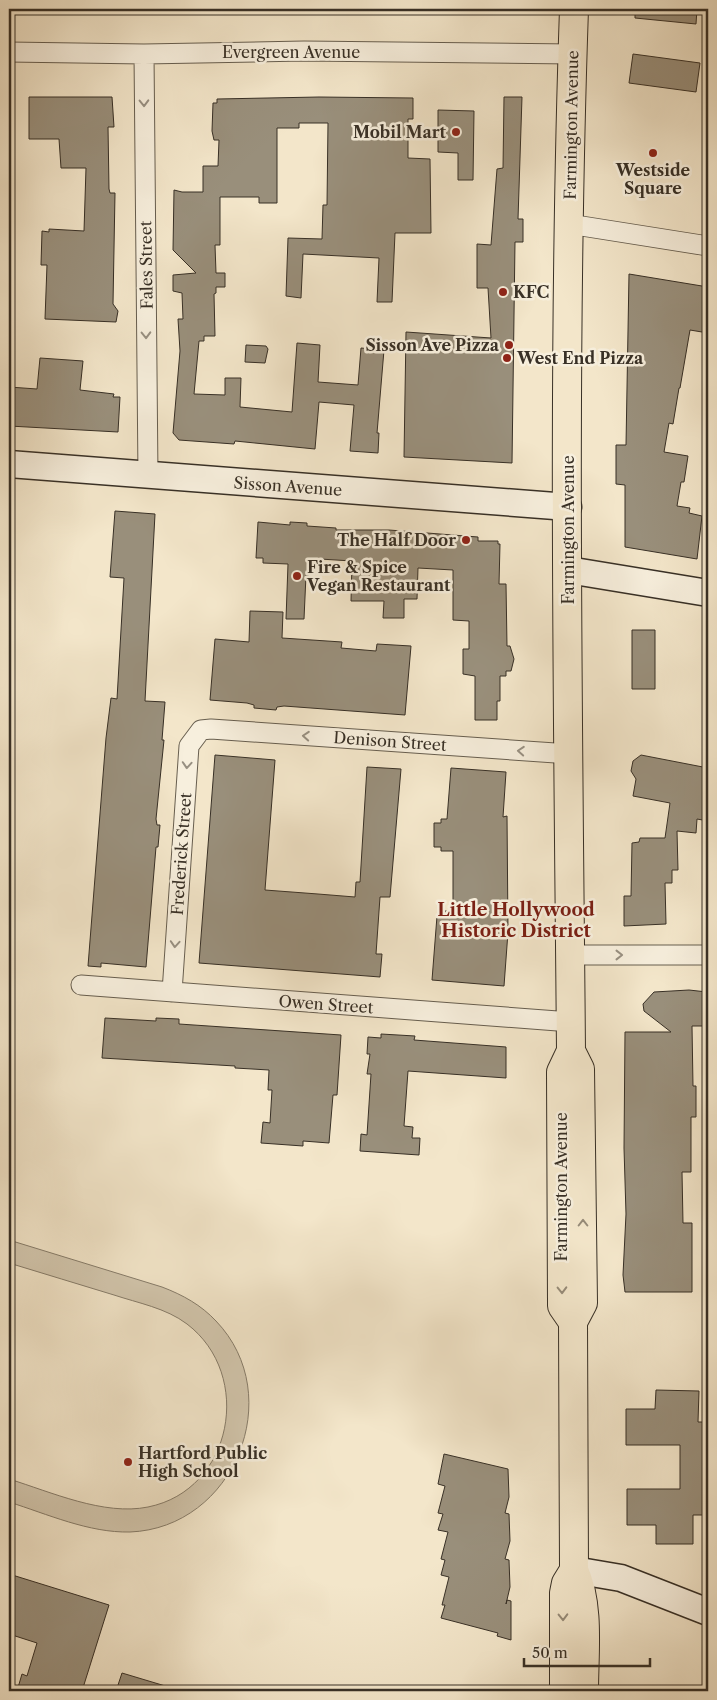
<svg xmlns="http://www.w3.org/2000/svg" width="717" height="1700" font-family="'Libre Caslon Text',serif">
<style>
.green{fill:#d3c7ae;stroke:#867c6a}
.building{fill:#998f7b;stroke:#383026}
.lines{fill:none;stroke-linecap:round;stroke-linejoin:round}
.street-casing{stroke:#675e4f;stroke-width:21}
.secondary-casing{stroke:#383026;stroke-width:29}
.primary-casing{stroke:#383026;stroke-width:30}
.street{stroke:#f7efdd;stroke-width:19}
.secondary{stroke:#f7efdd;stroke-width:26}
.primary{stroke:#f3e6ca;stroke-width:28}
.oneway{stroke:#989082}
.oneway2{stroke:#968b78}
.poi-dot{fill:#8f2418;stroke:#f7efdd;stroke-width:2}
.labels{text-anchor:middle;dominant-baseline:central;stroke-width:5;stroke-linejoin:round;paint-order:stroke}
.street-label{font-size:16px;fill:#383026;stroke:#f7efdd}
.poi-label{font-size:16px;font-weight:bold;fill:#383026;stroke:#f7efdd;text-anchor:start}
.neighbourhood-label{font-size:18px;font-weight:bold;fill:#7a1f14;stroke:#f7efdd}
</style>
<rect width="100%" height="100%" fill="#f3e6ca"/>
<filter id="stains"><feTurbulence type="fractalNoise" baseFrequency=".004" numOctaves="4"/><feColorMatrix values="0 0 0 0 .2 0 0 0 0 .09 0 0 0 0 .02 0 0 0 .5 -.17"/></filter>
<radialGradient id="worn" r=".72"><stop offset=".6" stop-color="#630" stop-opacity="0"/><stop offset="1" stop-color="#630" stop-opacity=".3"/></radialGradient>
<path class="green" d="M9,1240L162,1287C183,1295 201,1305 216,1321C288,1396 234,1528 130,1532C89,1533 47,1514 9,1502V1479C51,1492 104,1516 148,1507C233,1490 254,1375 187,1324C166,1308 138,1303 114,1295C79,1284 44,1274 9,1263Z"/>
<path class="building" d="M635,9H697L696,24L635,18Z
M633,54L700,63L696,92L629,83Z
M29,97H112L114,127H108L109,189L110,193H115L113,304L118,311L116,322L45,319L47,265H41L42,231L49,232V229L84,231L86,168H61L59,139H29Z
M319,97L413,98V119H408V158L430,159L431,233H395L392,302H377L379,258L303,254L301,298L286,296L288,238L322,239L323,205H327L328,123H299V128H277V203H259V197H220V245H215L216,273H225V287H216V293L214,294L215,336H204V341H199L194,394L225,395V378H241L240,407L292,412L297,343L320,345L318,382L358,385L361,348L384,350L377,433H379L378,453L350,451L354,405L319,402L315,449L235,441L234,444L179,440L173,433L180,351L178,319H183L182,293L173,291V275L196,273L173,250L174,190L182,192H203V166H218L219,140H214L212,131L213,103H217V99Z
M504,97H522L518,219H523V242H515L512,463L404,457L406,332L491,338L488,288H477V244L491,245L497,169L503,168Z
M438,110L474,111L473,180H458V153L438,152Z
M629,274L708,287V333L690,330L680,388H679L673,424L669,423L664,452L688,456L684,482H681L677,506L690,508L689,513L702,516L697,559L625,547V485L616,484V445H626Z
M246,345L266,346L268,349L265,363L245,362Z
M40,358L83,361L80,390L114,394L113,397H120L118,432L9,426V387L37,389Z
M115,511L155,514L145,701L165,702L162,740H164L156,819L157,825H160L158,847H156L146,967L101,963V967L88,966L106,738L111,698L117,699L124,578L110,577Z
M258,522L290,525V522L307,523V526L336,528V530H389L478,537V541H498V544H500L499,584H506L507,646H510L514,659L511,671H506V676H500V701H497V720H475V676L463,674V649H469V621L453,620V570L418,568L417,599H404V618H383L384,601H351L352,561L320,559V562L309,561L308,576L306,575L304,619H286L288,564L263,563V558H256Z
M250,611L283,612L282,638L342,642L341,648L376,651L377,644L411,646L405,715L284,706L277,707L276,710L254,708V705L247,703L210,700L215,639L249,642Z
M632,630H655V689H632Z
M215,755L275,760L265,890L318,894L355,897L356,882H360L367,767L401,769L390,897H380L376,954H382L380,977L199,963Z
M641,755L708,768V821L697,819L696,833L677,831L678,870H672V883H665L666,924L624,926V896H631L632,843L639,842L640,838H665L670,803L633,796L636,779L631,771L633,761Z
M451,768L506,772L503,817L507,816L508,932L504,986L432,980L437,916L443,915V911H453V851H441V847H434V823H441V819H447Z
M689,990L707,992L705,1026H692L693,1086H696V1117H691V1172H682L683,1223H692V1292H625L623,1275L626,1214L624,1148L625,1032H671L644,1011L643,1004L654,992Z
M105,1018L156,1021V1018L179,1019V1024L341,1035L337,1095H333L329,1143L303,1141V1146L261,1143L263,1122L270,1123L272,1090H268L269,1070L235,1068V1066L102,1058Z
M381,1034L415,1036L414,1040L506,1047V1078L408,1071L404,1126L413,1127L412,1138H420L419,1155L360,1151L361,1134L367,1135L371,1074H367L370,1054H367L368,1037L381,1038Z
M656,1390L699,1391L698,1422H704V1487H708V1515H693V1544H656V1525H627V1489H680V1445H626V1409H655Z
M444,1454L508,1469L509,1497L505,1513L509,1514L510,1541L505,1559L509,1560L510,1587L506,1604L507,1600L511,1601V1640L497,1636L498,1633L441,1618L445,1605H442L449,1577L441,1575L445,1560L441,1559L448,1532L438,1530L443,1514L438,1513L445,1486L438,1484Z
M9,1574L109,1605L82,1691H17L22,1674L27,1676L37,1643L9,1634Z
M122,1673L172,1688L171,1691H116Z"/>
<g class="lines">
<defs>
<path id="street" d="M9,52L144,54L304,51L573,54
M144,54L148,476
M569,224L708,246
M571,955H708
M81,985L571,1022
M172,992L189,746L201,730L211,729L570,754"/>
<path id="secondary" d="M9,464L568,507
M568,570L708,593
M574,1570L621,1578L708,1612"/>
<path id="primary" d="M571,1051L580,1069L583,1303L573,1322L574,1570C590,1606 584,1653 584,1691
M573,1322L562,1306L561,1072L571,1051C568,704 562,356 574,9
M564,1691V1593L566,1583L574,1570"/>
</defs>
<use href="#street" class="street-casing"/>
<use href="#secondary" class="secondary-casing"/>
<use href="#primary" class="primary-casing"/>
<use href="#street" class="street"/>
<use href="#secondary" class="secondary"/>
<use href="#primary" class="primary"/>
</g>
<defs><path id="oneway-chevron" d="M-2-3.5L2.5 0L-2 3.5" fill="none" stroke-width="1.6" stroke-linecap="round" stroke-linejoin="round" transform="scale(1.25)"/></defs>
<g class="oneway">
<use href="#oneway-chevron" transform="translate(144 103) rotate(89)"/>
<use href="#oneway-chevron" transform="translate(146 335) rotate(89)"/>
<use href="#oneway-chevron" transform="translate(306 736) rotate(-176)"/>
<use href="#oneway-chevron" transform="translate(521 751) rotate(-176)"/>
<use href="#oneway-chevron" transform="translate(187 765) rotate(94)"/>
<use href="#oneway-chevron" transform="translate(175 944) rotate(94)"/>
<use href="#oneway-chevron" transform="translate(619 955)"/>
</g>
<g class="oneway2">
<use href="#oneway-chevron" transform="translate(583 1223) rotate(-90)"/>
<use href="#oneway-chevron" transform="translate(562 1290) rotate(89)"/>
<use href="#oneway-chevron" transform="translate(563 1617) rotate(89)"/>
</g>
<g class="poi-dot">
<circle cx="456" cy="132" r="5"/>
<circle cx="653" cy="153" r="5"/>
<circle cx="503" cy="292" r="5"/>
<circle cx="509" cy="345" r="5"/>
<circle cx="507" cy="358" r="5"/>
<circle cx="466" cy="540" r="5"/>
<circle cx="297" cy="576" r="5"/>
<circle cx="128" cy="1462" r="5"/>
</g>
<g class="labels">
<g class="street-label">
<text x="291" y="52">Evergreen Avenue</text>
<text transform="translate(571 125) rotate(-89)">Farmington Avenue</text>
<text transform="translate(146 265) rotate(-91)">Fales Street</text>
<text transform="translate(288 486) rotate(4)">Sisson Avenue</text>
<text transform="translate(568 530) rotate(-90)">Farmington Avenue</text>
<text transform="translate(390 741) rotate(4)">Denison Street</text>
<text transform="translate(181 854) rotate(-86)">Frederick Street</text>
<text transform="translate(326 1004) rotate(4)">Owen Street</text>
<text transform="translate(561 1187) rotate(-90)">Farmington Avenue</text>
</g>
<g class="poi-label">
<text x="446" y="132" text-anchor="end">Mobil Mart</text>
<text x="653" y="170" text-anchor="middle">Westside<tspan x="653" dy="18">Square</tspan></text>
<text x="513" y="292">KFC</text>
<text x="499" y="345" text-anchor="end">Sisson Ave Pizza</text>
<text x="517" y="358">West End Pizza</text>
<text x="456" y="540" text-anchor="end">The Half Door</text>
<text x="307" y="567">Fire &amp; Spice<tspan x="307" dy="18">Vegan Restaurant</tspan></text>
<text x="138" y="1453">Hartford Public<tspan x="138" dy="18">High School</tspan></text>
</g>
<g class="neighbourhood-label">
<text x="516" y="910">Little Hollywood<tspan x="516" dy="21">Historic District</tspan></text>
</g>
</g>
<rect width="717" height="1700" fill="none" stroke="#f3e6ca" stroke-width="30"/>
<rect x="10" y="10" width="697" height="1680" fill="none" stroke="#383026" stroke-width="2.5"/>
<rect x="15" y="15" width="687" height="1670" fill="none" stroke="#383026"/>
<path d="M524 1658v8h126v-8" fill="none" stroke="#383026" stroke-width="2.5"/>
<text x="532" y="1658" font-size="15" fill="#383026" stroke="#f7efdd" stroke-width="4" paint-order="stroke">50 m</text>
<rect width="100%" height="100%" filter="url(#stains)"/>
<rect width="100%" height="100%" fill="url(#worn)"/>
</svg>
